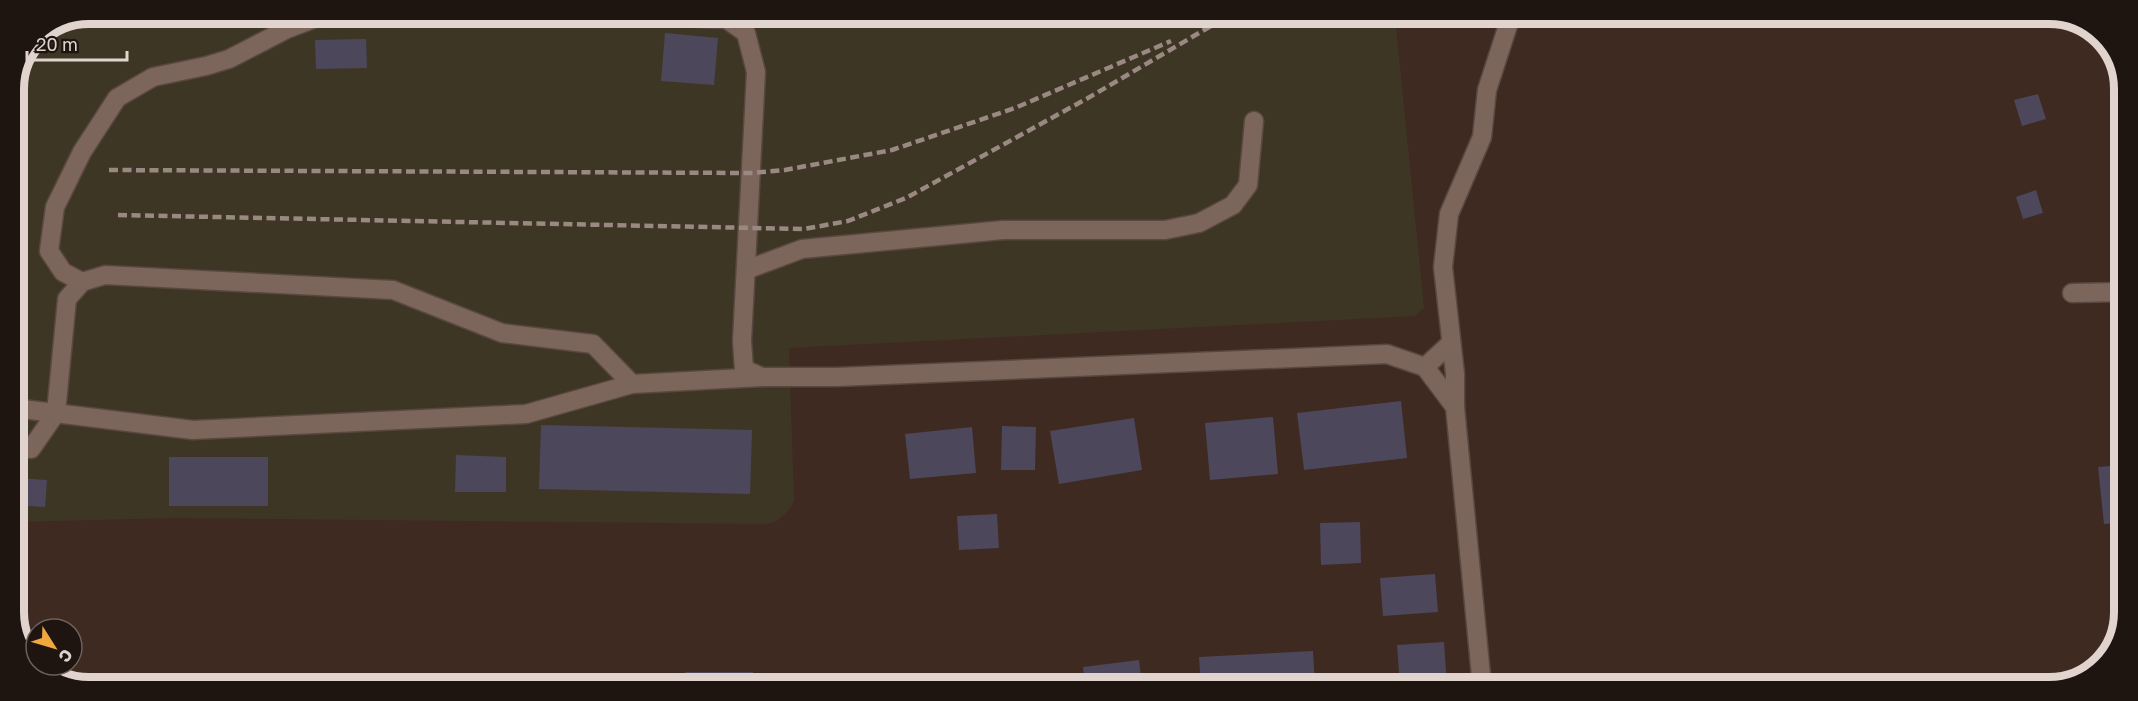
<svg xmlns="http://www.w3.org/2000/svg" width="2138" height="701" font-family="'Golos Text',sans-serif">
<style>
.industrial{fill:#3e3625}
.building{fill:#4d475b}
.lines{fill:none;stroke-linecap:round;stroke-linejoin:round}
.lane-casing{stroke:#594841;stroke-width:21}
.street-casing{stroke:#594841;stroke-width:21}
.lane{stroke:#7c655b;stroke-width:18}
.street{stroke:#7c655b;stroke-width:18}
.rail{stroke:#9a8982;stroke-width:4.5;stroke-dasharray:9 4.5;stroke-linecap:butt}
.rim{fill:none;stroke:#e1d3cd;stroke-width:8}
</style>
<rect width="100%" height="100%" fill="#3e2a21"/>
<path class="industrial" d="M89,14L1395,16L1424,308L1415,316L789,348L794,500L790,509L777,521L766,524L175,518L14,522V85L36,35Z"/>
<path class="building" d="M2028,17H2072V19L2028,23Z
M665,33L718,38L714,85L661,81Z
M366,39L367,68L316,69L315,40Z
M2038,94L2046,119L2022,126L2014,100Z
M2036,190L2043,213L2023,219L2016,197Z
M1401,401L1407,458L1304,470L1297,413Z
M1273,417L1278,474L1210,480L1205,423Z
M1134,418L1142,470L1059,484L1050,431Z
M541,425L752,430L750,494L539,489Z
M1002,426L1036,427L1035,470H1001Z
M972,427L976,473L910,479L905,434Z
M456,455L506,457V492H455Z
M169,457H268V506H169Z
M2122,465L2121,523L2104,524L2098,467Z
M15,478L47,480L45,507L14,505Z
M997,514L999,548L959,550L957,516Z
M1360,522L1361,563L1321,565L1320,523Z
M1435,574L1438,612L1383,616L1380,578Z
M1444,642L1447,686H1400L1397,645Z
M1313,651L1315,686H1201L1199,657Z
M1139,660L1142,686H1085L1083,667Z
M685,672H753V685H685Z
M1043,677L1044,686L996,685V684Z"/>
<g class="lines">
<defs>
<path id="lane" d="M631,15L726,19L746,33L756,72L742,341L744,369L762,377
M746,270L802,249L1003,230H1165L1199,223L1233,205L1248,185L1254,121
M82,282L63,272L49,251L55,207L82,152L117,98L153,77L206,66L229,59L287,29L326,14
M1425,367L1451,343
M1455,407V374L1443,267L1449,214L1482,137L1487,90L1511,16
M14,408L193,430L526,414L632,384L762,377
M31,449L56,413L67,299L82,282L105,275L393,290L502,333L593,344L632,384"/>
<path id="street" d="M2072,293L2123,292
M762,377H837L1387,354L1425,367L1455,407L1482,686"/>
</defs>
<use href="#lane" class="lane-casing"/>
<use href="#street" class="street-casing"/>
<use href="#lane" class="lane"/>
<use href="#street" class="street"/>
<path class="rail" d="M109,170L751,173L785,170L892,150L1015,108L1171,41
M118,215L804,229L848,221L906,198L1088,98L1228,16"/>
</g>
<path d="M0 0H2138V701H0ZM89 24H2049A65 65 0 0 1 2114 89V612A65 65 0 0 1 2049 677H89A65 65 0 0 1 24 612V89A65 65 0 0 1 89 24Z" fill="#1e1511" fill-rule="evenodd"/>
<path class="rim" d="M89 24H2049A65 65 0 0 1 2114 89V612A65 65 0 0 1 2049 677H89A65 65 0 0 1 24 612V89A65 65 0 0 1 89 24Z"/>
<g transform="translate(54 647) rotate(127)"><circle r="28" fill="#1e1511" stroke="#6c615c" stroke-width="1.5"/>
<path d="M0-4.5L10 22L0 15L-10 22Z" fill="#efa73e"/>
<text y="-9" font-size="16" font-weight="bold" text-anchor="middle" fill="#e1d3cd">С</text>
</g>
<path d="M27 51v9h100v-9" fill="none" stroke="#e1d3cd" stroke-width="3"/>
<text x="36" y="51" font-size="18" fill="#e1d3cd" stroke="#1e1511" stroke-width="4.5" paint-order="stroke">20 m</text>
</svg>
